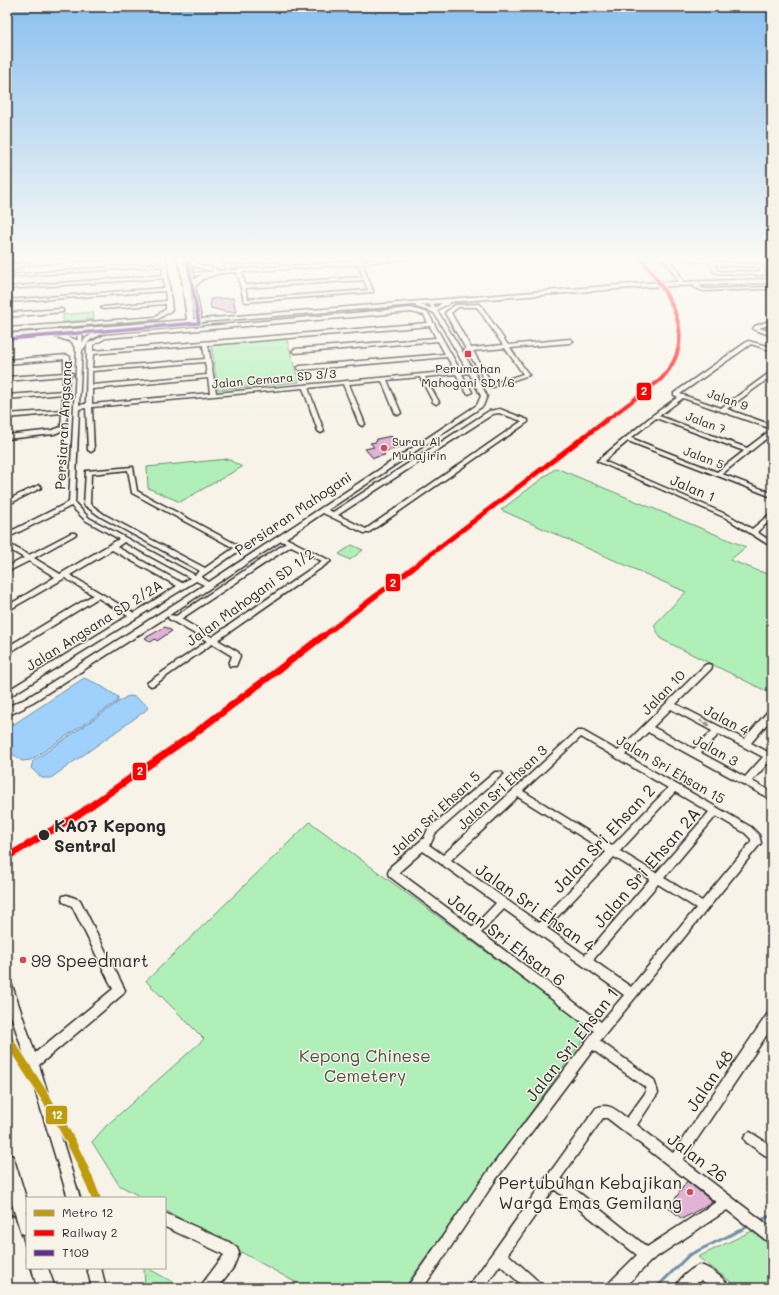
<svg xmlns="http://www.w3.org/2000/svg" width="779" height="1295" font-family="Mali,sans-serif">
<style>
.green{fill:#b0f0b8;stroke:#6e8e72}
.water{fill:#9fd1fc;stroke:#718fa8}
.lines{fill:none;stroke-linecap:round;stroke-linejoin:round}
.stream{stroke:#718fa8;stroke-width:3}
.building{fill:#e0b3d7;stroke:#2b2b2b}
.minor-casing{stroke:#2b2b2b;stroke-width:3}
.major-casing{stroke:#2b2b2b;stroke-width:3}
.highway-casing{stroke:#2b2b2b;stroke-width:3}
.minor{fill:#f7f3e8;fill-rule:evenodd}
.major{fill:#f7f3e8;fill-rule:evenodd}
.highway{fill:#f7f3e8;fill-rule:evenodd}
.bus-1-casing{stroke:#f7f3e8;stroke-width:5.5}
.bus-1{stroke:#662d91;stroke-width:3.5}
.rail-1-far2-casing{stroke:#f7f3e8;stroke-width:6}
.rail-1-far1-casing{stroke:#f7f3e8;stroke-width:8}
.rail-1-casing{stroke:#f7f3e8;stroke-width:10}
.rail-1-far2{stroke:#f00;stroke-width:4}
.rail-1-far1{stroke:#f00;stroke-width:5}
.rail-1{stroke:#f00;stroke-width:7}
.metro-1-casing{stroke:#f7f3e8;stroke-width:12}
.metro-1{stroke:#bf9c0d;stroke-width:9}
.oneway{fill:#918f8a}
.poi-dot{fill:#d1495b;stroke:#f7f3e8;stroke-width:1.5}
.stop-dot{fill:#2b2b2b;stroke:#f7f3e8;stroke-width:1.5}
.labels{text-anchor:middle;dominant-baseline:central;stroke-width:3;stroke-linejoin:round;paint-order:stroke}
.far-poi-label{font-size:12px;fill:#2b2b2b;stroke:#f7f3e8}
.far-street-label{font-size:12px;fill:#2b2b2b;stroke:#f7f3e8}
.street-label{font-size:14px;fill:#2b2b2b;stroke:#f7f3e8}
.near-stop-label{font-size:17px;font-weight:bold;fill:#2b2b2b;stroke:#f7f3e8;text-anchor:start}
.near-street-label{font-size:17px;fill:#2b2b2b;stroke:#f7f3e8}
.near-poi-label{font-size:17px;fill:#2b2b2b;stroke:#f7f3e8;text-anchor:start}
.near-park-label{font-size:17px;fill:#465247;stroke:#f7f3e8}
.line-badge{stroke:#f7f3e8;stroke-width:1.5}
.badge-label{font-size:11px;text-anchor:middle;font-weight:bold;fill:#fff}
</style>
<rect width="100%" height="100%" fill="#f7f3e8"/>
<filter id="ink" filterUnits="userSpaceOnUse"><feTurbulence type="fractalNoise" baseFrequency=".025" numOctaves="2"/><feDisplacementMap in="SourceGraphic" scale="8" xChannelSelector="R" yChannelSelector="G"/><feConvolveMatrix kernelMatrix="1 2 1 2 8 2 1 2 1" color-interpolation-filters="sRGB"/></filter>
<g filter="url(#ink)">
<path class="green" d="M93,312L94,319L63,322V315Z
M286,337L299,382L218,390L211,344Z
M228,459L242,467L180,502L148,488L147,467Z
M556,468L746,547L730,560L772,576V694L661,639L654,625L686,592L501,510Z
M352,545L363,550L350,560L339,554Z
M310,822L591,1029L404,1288H306L165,1210V1198H143L119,1185L92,1142L106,1126L204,1039L146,981Z
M752,1231L772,1246V1288H739L698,1257Z
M144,1268H147L184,1288H145Z"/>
<path class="water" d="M84,678L98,684L118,697V701L31,760L22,761L7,750L8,728Z
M130,696L135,697L147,705L148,708L145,711L51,778H42L31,768L33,761L126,697Z"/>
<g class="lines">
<path class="stream" d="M761,1220L772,1215
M656,1288L689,1255L749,1226"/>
</g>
<path class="building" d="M233,298L236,312H226L211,308L210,299Z
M391,436L402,447L383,452L385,455L373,458L365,449L374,447L370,443L376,442L377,439Z
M165,627L172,631L157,641L155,639L151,642L145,638Z
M687,1181L713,1202L682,1219L669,1208Z"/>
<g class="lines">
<defs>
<path id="minor" d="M89,258H105L103,259L27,265L20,267L7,274V271L16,265L27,263Z
M162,258H166L172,310L158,319L7,332V328L155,317L166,309V304L103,309L101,308L103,307L166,301L165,291L7,302V300L164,288V278L7,289V287L163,275L162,266L7,277V275L162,263Z
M223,258H227L230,269L228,270L356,261V259L358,258H360L361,261L400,258H417L415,259L362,263L373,291V292L246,302L244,301L237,272L184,276L182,275L184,274L228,270L226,269ZM358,264L363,277L245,285L242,272ZM364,280L368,290L248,299L245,288Z
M286,258H302L300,259L234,264L232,263L234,262Z
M661,258C673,257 679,274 684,283V284H680L668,264Z
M681,258L717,260L719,261L718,262L761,265L763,266L765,274L763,275L717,273L713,271L710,262L684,261ZM715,265L759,267L760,272L718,271Z
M753,261L772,262V264L755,263H753Z
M694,285H698L704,289L772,287V289L703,291L694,287Z
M428,301L432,302L474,371L487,396L483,406L328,510L333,512L489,411L500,409L528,420V422L368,533H364L323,513L286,538L331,561L218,640L238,652L240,656L236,666H230L229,664L232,656L212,644L154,685L151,686L147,683L207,641L169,619L168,617L169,615L176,616L286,543L281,541L159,622L33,702L20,708L17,707L16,705L17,703L27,698L204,585L196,581L7,698V691L128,616L98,598L7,654V647L93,595L65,578L7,611V606L55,577L29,561L7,572V567L24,558L7,548V543L29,555L71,533H75L76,534L75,535L34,558L60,574L119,539L85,520L71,506L7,538V533L69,502L78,329L83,330L79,405L86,404L87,344L105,335L411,308L428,313L460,370H467L428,302ZM411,312L424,315L428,323L93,351V345L106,338ZM430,326L436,338L295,349L292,351L295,353L438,341L445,354L300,366L297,368L300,370L447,357L455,371L216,393L208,345ZM203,345L205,359L92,368L93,354ZM205,362L207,375L92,385V371ZM469,373L481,396L477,405L209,582L201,577L243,548L137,491L133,467L86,471L84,505L101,517L200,571L195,575L89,518L75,503L79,409L86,408L88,450L91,452L94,450L92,407L303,388L318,431L321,433L324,431L308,388L343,384L359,424L362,426L365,424L349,384L382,381L395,413L398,415L401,413L387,380L420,377L433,402L436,404L439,402L425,377L456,374L466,392L469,394L472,392L462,374ZM208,378L210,393L92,404V389ZM499,413L522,421L366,529L338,515L493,414ZM128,470L132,493L234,548L205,568L105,515L90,504L91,474ZM124,542L190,578L182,583L117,547ZM291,546L322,561L212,637L181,619ZM112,550L177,586L134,613L70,575Z
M480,304L508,345L570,339L573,341L570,343L510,348L529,375L493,387H489L468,352L464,350L466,349L445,313L455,305ZM458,307H477L503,345L471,348L451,313ZM505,348L523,374L492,384L473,351Z
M61,309L63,310V312L7,317V313Z
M772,320V324L759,328L772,332V336L753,329L755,326Z
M748,341L772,347V351L751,344L680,394L721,408L772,371V376L727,409L772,425V429L683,398L659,416L747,448L772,429V434L722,474L772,493V497L628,441L604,461L730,516L752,529L770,514L772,513V519L757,532L772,542V547L726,518L597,461L653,415L678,397L674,395V393ZM656,418L744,451L717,472L631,438Z
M67,355L70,357L69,372L74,374L69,376L66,429L54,434L7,439V435L53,430L61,427L62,413L7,418V414L62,410L63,394L7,399V395L63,391V376L7,381V377L64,373V359L7,364V360Z
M39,485L41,486V488L7,505V500Z
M708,664L711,665L712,667L711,669L676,704L744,739L769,710L772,709V718L751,743L772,754V761H770L752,781L772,792V800L648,732L625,755L751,827L759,835L761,843L600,1041L654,1080L658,1093L637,1125L673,1153L768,1013L772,1012V1027L683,1160L772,1228V1243L767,1241L727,1210L652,1260L624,1288H607L609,1283L637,1255L554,1189L508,1254L540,1283L542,1288H525L500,1265L484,1288H469L471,1283L596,1108C609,1102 617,1111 627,1118L646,1092L645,1087L593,1050L497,1178L423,1288H408L410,1283L489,1170L594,1031L389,876L388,873L391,866L424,838L428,829L495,772H501L503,774L435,834L431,843L429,845L443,855L577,731H583L618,751L705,665ZM671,709L712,731L694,749L653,727ZM719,734L763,757L745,777L701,753ZM581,737L668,788L612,846L523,791ZM675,792L709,812L656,873L620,851ZM518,797L606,852L539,923L451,860ZM716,816L745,833L751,839V842L702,901L664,878ZM423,851L496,903L473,927L399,872ZM614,857L650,879L585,955L547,928ZM658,884L696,908L631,987L593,960ZM504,909L624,995L601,1022L481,933ZM603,1118H607L716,1202L647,1247L561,1178Z
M67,895L80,900L125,990L123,994L39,1065L80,1198H68L27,1063L7,1004V983L11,984L13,988L35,1053L113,989L72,906L63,902L62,899L63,896Z
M750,1132L772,1146V1160L746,1142L744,1138L746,1134Z
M165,1213L229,1242L237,1248L239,1253L233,1268L217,1288H201L203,1283L224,1255L219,1252L165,1227Z
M699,1265C708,1266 727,1280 730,1288H712L701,1280L692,1288H675C679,1279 690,1269 699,1265Z
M87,1268H101L106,1288H92Z"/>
<path id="major" d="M25,258H50L47,260L26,262L7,268V264Z
M177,258H183L186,270L184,258H190L200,265L217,269V271L223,272L203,279L195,287L201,319L644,283L772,279V283L644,287L450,302L449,304L440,308L435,313L416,307L415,305L202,322L199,325L194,323L191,326L188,323L107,330L106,332L90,340L81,352L79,353L76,351L72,342L53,336L52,334L7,338V334L187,320L181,272ZM191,264L196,267L214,271L202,274L194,280ZM188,278L195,319H194ZM442,303L434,309L420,305ZM100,330L86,338L80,345L77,340L58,334Z
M20,701L24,702L25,705L24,708L7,716V707Z
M7,1154L13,1156L27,1201V1235L21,1233L7,1188Z
M7,1255L13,1257L15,1263L19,1288H7Z
M32,1268H48L55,1288H37Z"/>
<path id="highway" d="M7,1214L14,1217C21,1233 27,1251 27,1268H30L36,1288H7V1277L13,1279L7,1258Z"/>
</defs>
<use href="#minor" class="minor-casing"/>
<use href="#major" class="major-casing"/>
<use href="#highway" class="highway-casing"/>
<use href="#minor" class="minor"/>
<use href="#major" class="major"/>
<use href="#highway" class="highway"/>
<defs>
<path id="bus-1" d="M7,266L25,260L47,258
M7,339L199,323L187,258"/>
</defs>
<use href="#bus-1" class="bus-1-casing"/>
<use href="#bus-1" class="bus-1"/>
<defs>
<path id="rail-1-far2" d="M605,421C618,412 631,402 644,392C650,387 658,383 663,377C700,335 668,294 641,258"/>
<path id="rail-1-far1" d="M322,637L606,420"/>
<path id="rail-1" d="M7,857L79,814L195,733L323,636"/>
</defs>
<use href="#rail-1-far2" class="rail-1-far2-casing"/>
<use href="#rail-1-far1" class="rail-1-far1-casing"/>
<use href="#rail-1" class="rail-1-casing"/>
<use href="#rail-1-far2" class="rail-1-far2"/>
<use href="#rail-1-far1" class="rail-1-far1"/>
<use href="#rail-1" class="rail-1"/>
<defs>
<path id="metro-1" d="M7,1038C41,1090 75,1140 96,1198"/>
</defs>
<use href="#metro-1" class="metro-1-casing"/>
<use href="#metro-1" class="metro-1"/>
</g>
<defs><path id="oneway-solid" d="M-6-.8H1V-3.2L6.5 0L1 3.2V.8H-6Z"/></defs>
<use class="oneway" href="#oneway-solid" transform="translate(705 723) rotate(28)"/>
</g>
<linearGradient id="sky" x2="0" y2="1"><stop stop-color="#8bc0f0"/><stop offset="0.59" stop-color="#fbfaf5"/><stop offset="1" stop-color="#fbfaf5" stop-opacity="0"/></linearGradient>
<rect width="779" height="439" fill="url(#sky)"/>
<g class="poi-dot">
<rect x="464" y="350" width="8" height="8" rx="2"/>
<circle cx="384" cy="448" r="4"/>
<circle cx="23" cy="960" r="4"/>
<circle cx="690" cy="1192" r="4"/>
</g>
<circle class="stop-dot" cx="44" cy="835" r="6"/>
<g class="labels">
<g class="far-poi-label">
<text x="468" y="368">Perumahan<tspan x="468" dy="14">Mahogani SD1/6</tspan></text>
<text x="392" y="441" text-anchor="start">Surau Al<tspan x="392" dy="14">Muhajirin</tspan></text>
</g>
<g class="far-street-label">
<text transform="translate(274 378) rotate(-5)">Jalan Cemara SD 3/3</text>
<text transform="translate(728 399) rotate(19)">Jalan 9</text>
<text transform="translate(706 422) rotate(20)">Jalan 7</text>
<text transform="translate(704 457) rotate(21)">Jalan 5</text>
</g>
<g class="street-label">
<text transform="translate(63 425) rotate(-87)">Persiaran Angsana</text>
<text transform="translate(693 488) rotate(23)">Jalan 1</text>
<text transform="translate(293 513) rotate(-34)">Persiaran Mahogani</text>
<text transform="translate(250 597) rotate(-36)">Jalan Mahogani SD 1/2</text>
<text transform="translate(94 625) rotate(-32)">Jalan Angsana SD 2/2A</text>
<text transform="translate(663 692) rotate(-46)">Jalan 10</text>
<text transform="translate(727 720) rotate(28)">Jalan 4</text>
<text transform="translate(716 750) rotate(29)">Jalan 3</text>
<text transform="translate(671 769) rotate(30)">Jalan Sri Ehsan 15</text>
<text transform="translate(502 787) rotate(-43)">Jalan Sri Ehsan 3</text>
<text transform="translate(435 813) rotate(-43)">Jalan Sri Ehsan 5</text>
</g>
<g class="near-stop-label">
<text x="54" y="825">KA07 Kepong<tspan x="54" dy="20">Sentral</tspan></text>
</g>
<g class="near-street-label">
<text transform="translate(603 838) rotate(-47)">Jalan Sri Ehsan 2</text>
<text transform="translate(646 867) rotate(-49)">Jalan Sri Ehsan 2A</text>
<text transform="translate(536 907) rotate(35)">Jalan Sri Ehsan 4</text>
<text transform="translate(507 939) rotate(37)">Jalan Sri Ehsan 6</text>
<text transform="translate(571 1044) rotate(-52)">Jalan Sri Ehsan 1</text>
<text transform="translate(709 1080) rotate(-56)">Jalan 48</text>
<text transform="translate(698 1157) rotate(37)">Jalan 26</text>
</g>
<g class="near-poi-label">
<text x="31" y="960">99 Speedmart</text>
<text x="682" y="1182" text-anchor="end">Pertubuhan Kebajikan<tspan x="682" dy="20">Warga Emas Gemilang</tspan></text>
</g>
<g class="near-park-label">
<text x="365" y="1055">Kepong Chinese<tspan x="365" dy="20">Cemetery</tspan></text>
</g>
</g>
<g class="line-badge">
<rect x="636" y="382" width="16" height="19" rx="4" fill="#f00"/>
<rect x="385" y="573" width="16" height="19" rx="4" fill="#f00"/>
<rect x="132" y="762" width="15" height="19" rx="4" fill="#f00"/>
<rect x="45" y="1105" width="23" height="20" rx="4" fill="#bf9c0d"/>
</g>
<g class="badge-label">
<text x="644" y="395">2</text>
<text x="393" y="587">2</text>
<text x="140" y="775">2</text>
<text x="57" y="1119">12</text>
</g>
<rect width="779" height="1295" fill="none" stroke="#f7f3e8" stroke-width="24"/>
<rect x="12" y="12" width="755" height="1271" fill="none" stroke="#2b2b2b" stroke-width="1.5" filter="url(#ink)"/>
<rect x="26" y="1197" width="140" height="72" fill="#f7f3e8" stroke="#a5a39c"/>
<rect x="34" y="1210" width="20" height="6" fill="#bf9c0d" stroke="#a5a39c"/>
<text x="62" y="1217" font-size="12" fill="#2b2b2b">Metro 12</text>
<rect x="34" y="1230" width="20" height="6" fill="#ff0000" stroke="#a5a39c"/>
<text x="62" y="1237" font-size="12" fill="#2b2b2b">Railway 2</text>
<rect x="34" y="1250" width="20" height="6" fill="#662d91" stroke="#a5a39c"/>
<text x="62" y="1257" font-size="12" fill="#2b2b2b">T109</text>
</svg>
